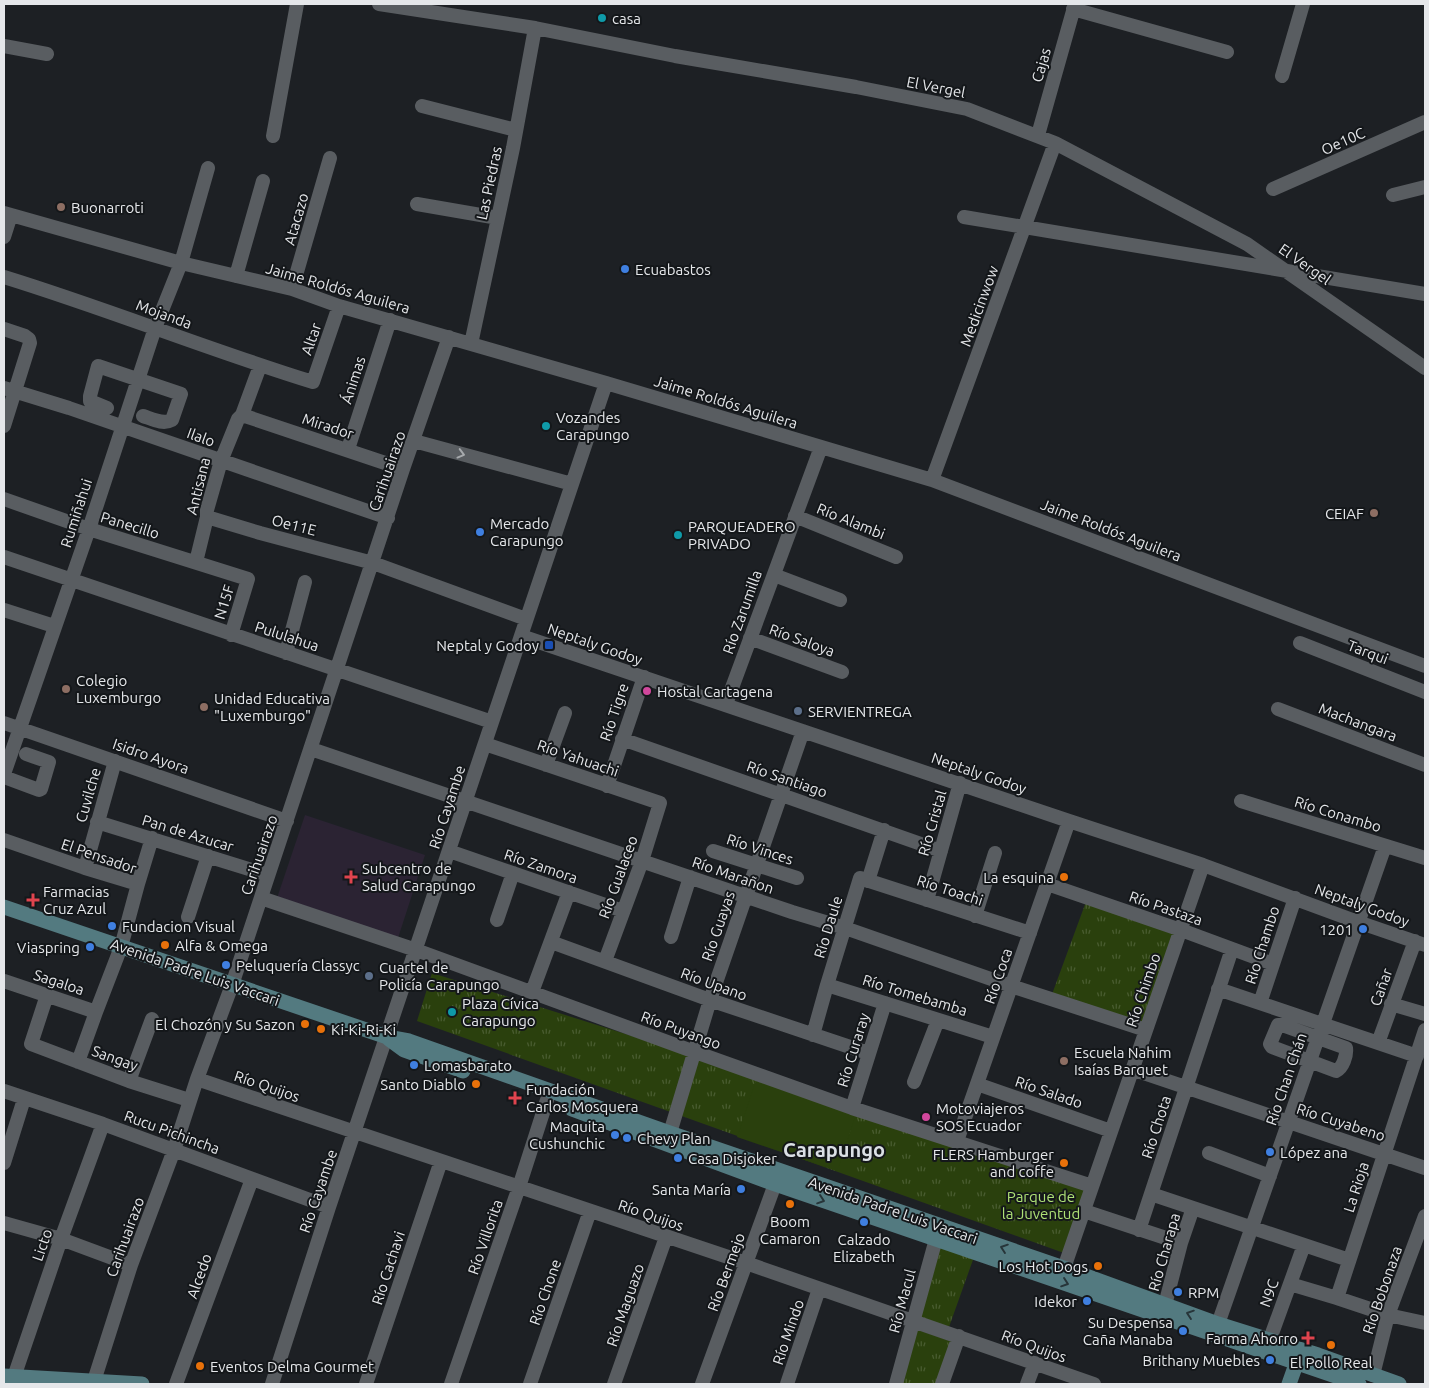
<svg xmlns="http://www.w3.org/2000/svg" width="1429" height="1388" font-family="Ubuntu,sans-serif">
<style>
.medical{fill:#2b2333}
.park{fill:url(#park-tufts)}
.pitch{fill:#2a400d}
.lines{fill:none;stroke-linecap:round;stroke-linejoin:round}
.street{stroke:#595d61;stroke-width:14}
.secondary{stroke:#537a80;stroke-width:15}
.oneway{stroke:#a6a9ac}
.oneway2{stroke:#273539}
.culture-dot{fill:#0f9aa8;stroke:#14171a;stroke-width:2}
.education-dot{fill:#8d6e63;stroke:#14171a;stroke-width:2}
.shop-dot{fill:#3f7fe0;stroke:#14171a;stroke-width:2}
.transit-dot{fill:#1a4fb4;stroke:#14171a;stroke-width:2}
.hotel-dot{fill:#d1479c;stroke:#14171a;stroke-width:2}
.service-dot{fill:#5c6f8a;stroke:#14171a;stroke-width:2}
.health-dot{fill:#e0444e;stroke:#14171a;stroke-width:2}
.food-dot{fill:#e8710a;stroke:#14171a;stroke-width:2}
.labels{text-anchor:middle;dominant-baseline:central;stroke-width:4;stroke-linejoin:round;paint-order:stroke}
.poi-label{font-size:15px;fill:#e5e7ea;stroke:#14171a;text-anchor:start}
.street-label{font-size:15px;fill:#e5e7ea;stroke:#14171a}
.park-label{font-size:15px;fill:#aee176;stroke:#14171a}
.district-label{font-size:20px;font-weight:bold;fill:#dbe0e5;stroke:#14171a}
</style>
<defs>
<pattern id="park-tufts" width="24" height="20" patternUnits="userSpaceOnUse" patternTransform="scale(1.25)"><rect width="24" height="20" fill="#2a400d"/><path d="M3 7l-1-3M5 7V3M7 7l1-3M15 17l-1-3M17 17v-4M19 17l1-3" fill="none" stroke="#495c30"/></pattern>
</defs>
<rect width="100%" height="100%" fill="#1d2024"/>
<path class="medical" d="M305,815L425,855L398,938L277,898Z"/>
<path class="park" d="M1087,899L1177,930L1146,1025L1051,997Z
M432,973L1089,1180L1064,1253L417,1021Z
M939,1246L974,1257L949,1327L919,1317Z
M916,1329L953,1342L938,1384H901Z"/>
<path class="pitch" d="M756,1081L856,1115L837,1171L737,1137Z"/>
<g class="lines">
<path class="street" d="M379,4L535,28L675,56L856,87L967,109L1055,143L1247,244L1425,368
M1073,9L1227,52
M4,46L47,54
M1282,76L1303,4
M422,106L516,130
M1038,135L1075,4
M273,136L297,4
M1273,189L1425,122
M1393,195L1425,187
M417,204L498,218
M4,213L181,263L292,289L339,306L606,383L932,480L1425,666
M964,217L1425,294
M4,237L11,215
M236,276L263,181
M4,277C108,309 209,350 313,382L339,306
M292,289L330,158
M4,329L25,336L29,339L30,343L4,426
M471,344L513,148L535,28
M4,388L69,408L388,518
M107,408L90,401V396L98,366L181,394L172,420C163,425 152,419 143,416
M242,415L403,469
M414,441L572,484
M348,449L390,320
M932,480L1055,143
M4,499L89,529L248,579L231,635
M795,516L896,557
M207,517L260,533L373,563L526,619
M4,557L492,722
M196,562L207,517V510L221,461L238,419L242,415L260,366
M774,575L840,600
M4,610L54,626
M521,636L1069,821L1203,865L1358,922L1425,945
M750,638L842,672
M1300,643L1425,692
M286,653L305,582
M726,704L821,447
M1278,709L1425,765
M4,723L287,821
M622,739L941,851
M485,744L660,803L642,861L605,961
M311,749L792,912L845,928L1011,986L1146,1030
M546,765L565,713
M4,774L89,529L155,328L181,263L208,168
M4,777L39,790L41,789L49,762L26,754
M607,786L644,677
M1241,801L1425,858
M97,822L268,875
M4,840L85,868L138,884L121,947L96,1012L4,981
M449,851L623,911
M713,851L797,878
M85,868L115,761
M868,881L884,830
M138,884L152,838
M1047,884L1181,930L1273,964
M261,898L416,950L695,1052L852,1108L1092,1186
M927,900L960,783
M975,916L995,853
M188,917L208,856
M497,920L513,873
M671,937L690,877
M551,942L710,1000L868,1053
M827,985L993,1037
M1218,989L1417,1056
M532,992L569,892
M47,995L31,1044L129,1081L189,1100
M1260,1003L1295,898
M1391,1004L1425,1014
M1278,1025H1282L1346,1048C1347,1055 1343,1068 1336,1071L1272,1047L1270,1044Z
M813,1035L827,985L860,878L1030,933
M1378,1043L1415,941
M78,1062L96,1012
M1132,1069L1425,1168
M197,1079L746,1263L1094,1384
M129,1081L152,1019
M914,1082L938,1020
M977,1084L1111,1131
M4,1091L103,1124L329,1207
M852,1108L885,1003
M670,1133L710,1000L803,731
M957,1141L1069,821
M1209,1153L1270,1176
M4,1163L24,1099
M1151,1194L1349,1260
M1084,1211L1181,1243
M4,1223L61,1239L131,1265
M1139,1230L1232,949
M1064,1268L1203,865
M1290,1284L1337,1298L1388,1315L1425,1323
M1337,1298L1425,1030
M1165,1305L1181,1243L1193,1208
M1218,1324L1385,846
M1266,1350L1304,1245
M1373,1375L1388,1315L1425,1216
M14,1377L61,1239L103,1124
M94,1381L131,1265L174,1150L197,1079L232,985L403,469L449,337
M176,1384L252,1179
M272,1384L329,1207L606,383
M366,1384L441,1161
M451,1384L519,1187L547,1100
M530,1384L590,1211
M614,1384L666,1237
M702,1384L779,1173
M787,1384L819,1289
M896,1384L939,1228
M942,1384L959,1336
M1027,1384L1035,1363"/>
<path class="secondary" d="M4,907L387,1037L409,1041L670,1133L1064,1268L1218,1324L1318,1355L1399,1384
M389,1039L404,1050L463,1071
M572,1109L775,1184L1359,1384
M4,1376L142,1384
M1289,1384L1300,1353"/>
</g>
<defs><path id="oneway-chevron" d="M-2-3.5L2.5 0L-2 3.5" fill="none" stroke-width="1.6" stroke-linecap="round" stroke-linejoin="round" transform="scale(1.25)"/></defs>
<use class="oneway" href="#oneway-chevron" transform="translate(461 454) rotate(15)"/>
<g class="oneway2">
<use href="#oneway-chevron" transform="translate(821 1200) rotate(19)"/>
<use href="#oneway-chevron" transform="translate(1004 1248) rotate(-161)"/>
<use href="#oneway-chevron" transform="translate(1065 1283) rotate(19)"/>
<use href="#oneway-chevron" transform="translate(1190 1314) rotate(-161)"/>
</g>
<g class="culture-dot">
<circle cx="602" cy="18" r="5"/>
<circle cx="546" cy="426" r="5"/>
<circle cx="678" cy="535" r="5"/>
<circle cx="452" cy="1012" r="5"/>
</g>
<g class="education-dot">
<circle cx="61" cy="207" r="5"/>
<circle cx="1374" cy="513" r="5"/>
<circle cx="66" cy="689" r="5"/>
<circle cx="204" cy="707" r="5"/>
<circle cx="1064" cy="1061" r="5"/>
</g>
<g class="shop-dot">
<circle cx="625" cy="269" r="5"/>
<circle cx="480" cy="532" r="5"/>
<circle cx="112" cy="926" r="5"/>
<circle cx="1363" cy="929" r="5"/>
<circle cx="90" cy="947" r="5"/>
<circle cx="226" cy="965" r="5"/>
<circle cx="414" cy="1065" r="5"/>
<circle cx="615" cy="1135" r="5"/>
<circle cx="627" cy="1138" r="5"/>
<circle cx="1270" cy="1152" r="5"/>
<circle cx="678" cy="1158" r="5"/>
<circle cx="741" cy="1189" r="5"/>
<circle cx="864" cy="1222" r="5"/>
<circle cx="1178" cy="1292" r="5"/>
<circle cx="1087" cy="1301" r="5"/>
<circle cx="1183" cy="1331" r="5"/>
<circle cx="1270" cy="1360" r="5"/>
</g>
<rect class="transit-dot" x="544" y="640" width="10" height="10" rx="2.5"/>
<g class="hotel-dot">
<circle cx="647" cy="691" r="5"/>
<circle cx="926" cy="1117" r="5"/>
</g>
<g class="service-dot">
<circle cx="798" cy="711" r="5"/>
<circle cx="369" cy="976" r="5"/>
</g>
<g class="health-dot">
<path d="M348.5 869.5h5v5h5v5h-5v5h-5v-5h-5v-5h5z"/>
<path d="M30.5 892.5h5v5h5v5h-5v5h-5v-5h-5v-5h5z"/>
<path d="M512.5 1090.5h5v5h5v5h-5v5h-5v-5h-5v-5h5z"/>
<path d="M1305.5 1330.5h5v5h5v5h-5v5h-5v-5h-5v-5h5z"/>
</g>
<g class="food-dot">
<circle cx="1064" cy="877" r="5"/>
<circle cx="165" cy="945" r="5"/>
<circle cx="305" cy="1024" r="5"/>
<circle cx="321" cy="1029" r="5"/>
<circle cx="476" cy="1084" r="5"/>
<circle cx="1064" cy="1163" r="5"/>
<circle cx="790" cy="1204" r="5"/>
<circle cx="1098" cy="1266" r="5"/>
<circle cx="1331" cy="1345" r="5"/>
<circle cx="200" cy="1366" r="5"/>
</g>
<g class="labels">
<g class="poi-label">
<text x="612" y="18">casa</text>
<text x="71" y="207">Buonarroti</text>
<text x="635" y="269">Ecuabastos</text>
<text x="556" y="417">Vozandes<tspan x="556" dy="17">Carapungo</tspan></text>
<text x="1364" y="513" text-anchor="end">CEIAF</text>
<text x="490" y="523">Mercado<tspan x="490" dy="17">Carapungo</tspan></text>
<text x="688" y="526">PARQUEADERO<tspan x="688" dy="17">PRIVADO</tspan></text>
<text x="539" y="645" text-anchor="end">Neptal y Godoy</text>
<text x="76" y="680">Colegio<tspan x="76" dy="17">Luxemburgo</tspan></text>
<text x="657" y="691">Hostal Cartagena</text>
<text x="214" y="698">Unidad Educativa<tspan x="214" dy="17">"Luxemburgo"</tspan></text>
<text x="808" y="711">SERVIENTREGA</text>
<text x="362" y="868">Subcentro de<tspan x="362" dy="17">Salud Carapungo</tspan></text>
<text x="1054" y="877" text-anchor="end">La esquina</text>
<text x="43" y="891">Farmacias<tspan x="43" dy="17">Cruz Azul</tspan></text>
<text x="122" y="926">Fundacion Visual</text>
<text x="1353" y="929" text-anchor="end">1201</text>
<text x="175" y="945">Alfa &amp; Omega</text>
<text x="80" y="947" text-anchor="end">Viaspring</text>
<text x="236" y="965">Peluquería Classyc</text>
<text x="379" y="967">Cuartel de<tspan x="379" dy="17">Policía Carapungo</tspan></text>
<text x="462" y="1003">Plaza Cívica<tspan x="462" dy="17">Carapungo</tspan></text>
<text x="295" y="1024" text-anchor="end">El Chozón y Su Sazon</text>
<text x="331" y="1029">Ki-Ki-Ri-Ki</text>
<text x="1074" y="1052">Escuela Nahim<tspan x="1074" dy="17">Isaías Barquet</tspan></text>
<text x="424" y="1065">Lomasbarato</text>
<text x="466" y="1084" text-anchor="end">Santo Diablo</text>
<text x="526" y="1089">Fundación<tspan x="526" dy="17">Carlos Mosquera</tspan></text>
<text x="936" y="1108">Motoviajeros<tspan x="936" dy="17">SOS Ecuador</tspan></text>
<text x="605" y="1126" text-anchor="end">Maquita<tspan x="605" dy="17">Cushunchic</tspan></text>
<text x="637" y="1138">Chevy Plan</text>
<text x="1280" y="1152">López ana</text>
<text x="1054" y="1154" text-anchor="end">FLERS Hamburger<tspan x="1054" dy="17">and coffe</tspan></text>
<text x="688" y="1158">Casa Disjoker</text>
<text x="731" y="1189" text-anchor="end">Santa María</text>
<text x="790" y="1221" text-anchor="middle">Boom<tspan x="790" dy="17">Camaron</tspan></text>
<text x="864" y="1239" text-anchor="middle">Calzado<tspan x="864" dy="17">Elizabeth</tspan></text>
<text x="1088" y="1266" text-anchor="end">Los Hot Dogs</text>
<text x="1188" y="1292">RPM</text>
<text x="1077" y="1301" text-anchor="end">Idekor</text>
<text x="1173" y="1322" text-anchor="end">Su Despensa<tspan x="1173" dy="17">Caña Manaba</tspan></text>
<text x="1298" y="1338" text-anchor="end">Farma Ahorro</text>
<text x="1260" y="1360" text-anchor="end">Brithany Muebles</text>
<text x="1331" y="1362" text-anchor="middle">El Pollo Real</text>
<text x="210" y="1366">Eventos Delma Gourmet</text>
</g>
<g class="street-label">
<text transform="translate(1041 65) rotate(-74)">Cajas</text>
<text transform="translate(936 87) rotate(11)">El Vergel</text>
<text transform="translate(1343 141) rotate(-24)">Oe10C</text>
<text transform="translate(489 183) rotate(-78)">Las Piedras</text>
<text transform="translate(296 219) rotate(-74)">Atacazo</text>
<text transform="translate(1305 264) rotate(35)">El Vergel</text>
<text transform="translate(338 288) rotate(16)">Jaime Roldós Aguilera</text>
<text transform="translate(979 306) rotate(-70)">Medicinwow</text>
<text transform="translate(164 314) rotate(20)">Mojanda</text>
<text transform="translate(311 339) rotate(-71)">Altar</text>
<text transform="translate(353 380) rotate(-72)">Ánimas</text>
<text transform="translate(726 402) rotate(17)">Jaime Roldós Aguilera</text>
<text transform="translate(328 426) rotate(18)">Mirador</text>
<text transform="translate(201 437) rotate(20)">Ilalo</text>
<text transform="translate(387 471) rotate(-71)">Carihuairazo</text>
<text transform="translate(198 486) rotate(-76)">Antisana</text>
<text transform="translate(76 513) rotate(-72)">Rumiñahui</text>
<text transform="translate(851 521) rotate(22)">Río Alambi</text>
<text transform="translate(130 525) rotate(17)">Panecillo</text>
<text transform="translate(294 525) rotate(14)">Oe11E</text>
<text transform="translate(1111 530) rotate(21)">Jaime Roldós Aguilera</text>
<text transform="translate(224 602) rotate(-73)">N15F</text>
<text transform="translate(742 612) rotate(-70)">Río Zarumilla</text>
<text transform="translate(287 636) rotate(18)">Pululahua</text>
<text transform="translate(802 640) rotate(20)">Río Saloya</text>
<text transform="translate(595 644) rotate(19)">Neptaly Godoy</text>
<text transform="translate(1368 652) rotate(21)">Tarqui</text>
<text transform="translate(614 712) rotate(-71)">Río Tigre</text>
<text transform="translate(1358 722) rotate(21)">Machangara</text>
<text transform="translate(151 756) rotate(19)">Isidro Ayora</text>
<text transform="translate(578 758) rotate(19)">Río Yahuachi</text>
<text transform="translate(979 773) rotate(19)">Neptaly Godoy</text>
<text transform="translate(787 779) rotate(19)">Río Santiago</text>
<text transform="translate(88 795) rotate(-74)">Cuvilche</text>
<text transform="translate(447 807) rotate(-72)">Río Cayambe</text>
<text transform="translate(1338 814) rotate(17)">Río Conambo</text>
<text transform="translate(932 823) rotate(-74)">Río Cristal</text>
<text transform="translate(188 833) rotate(17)">Pan de Azucar</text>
<text transform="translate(760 849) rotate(18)">Río Vinces</text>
<text transform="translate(259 855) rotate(-71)">Carihuairazo</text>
<text transform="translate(99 856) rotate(19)">El Pensador</text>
<text transform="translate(541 866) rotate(19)">Río Zamora</text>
<text transform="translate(733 875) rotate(19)">Río Marañon</text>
<text transform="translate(618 877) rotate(-70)">Río Gualaceo</text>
<text transform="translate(950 890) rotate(18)">Río Toachi</text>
<text transform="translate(1362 905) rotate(20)">Neptaly Godoy</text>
<text transform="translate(1166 908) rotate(19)">Río Pastaza</text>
<text transform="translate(718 926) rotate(-71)">Río Guayas</text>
<text transform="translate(828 927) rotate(-73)">Río Daule</text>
<text transform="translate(1262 945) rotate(-72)">Río Chambo</text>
<text transform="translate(195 972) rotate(19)">Avenida Padre Luis Vaccari</text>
<text transform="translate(998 976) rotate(-71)">Río Coca</text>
<text transform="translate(59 982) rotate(18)">Sagaloa</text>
<text transform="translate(714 984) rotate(20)">Río Upano</text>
<text transform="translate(1381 987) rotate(-70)">Cañar</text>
<text transform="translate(1143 990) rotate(-71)">Río Chimbo</text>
<text transform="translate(915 995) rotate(17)">Río Tomebamba</text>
<text transform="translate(681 1030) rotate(20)">Río Puyango</text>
<text transform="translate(853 1050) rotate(-73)">Río Curaray</text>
<text transform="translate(115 1058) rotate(20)">Sangay</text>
<text transform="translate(1286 1079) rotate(-71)">Río Chan Chán</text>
<text transform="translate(267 1086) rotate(19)">Río Quijos</text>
<text transform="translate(1049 1092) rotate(19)">Río Salado</text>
<text transform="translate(1341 1122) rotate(18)">Río Cuyabeno</text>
<text transform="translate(1156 1127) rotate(-72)">Río Chota</text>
<text transform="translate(172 1132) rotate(20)">Rucu Pichincha</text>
<text transform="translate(1356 1187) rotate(-72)">La Rioja</text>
<text transform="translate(318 1191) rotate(-71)">Río Cayambe</text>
<text transform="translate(893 1210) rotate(19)">Avenida Padre Luis Vaccari</text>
<text transform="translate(651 1215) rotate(19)">Río Quijos</text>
<text transform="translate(125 1237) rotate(-70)">Carihuairazo</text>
<text transform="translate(485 1237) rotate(-71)">Río Villorita</text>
<text transform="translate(42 1245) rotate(-71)">Licto</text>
<text transform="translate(1164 1252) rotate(-74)">Río Charapa</text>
<text transform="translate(388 1268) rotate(-72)">Río Cachavi</text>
<text transform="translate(726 1272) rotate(-70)">Río Bermejo</text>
<text transform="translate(199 1276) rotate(-70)">Alcedo</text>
<text transform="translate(1382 1290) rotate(-71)">Río Bobonaza</text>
<text transform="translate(545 1292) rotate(-71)">Río Chone</text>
<text transform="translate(1269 1293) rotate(-70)">N9C</text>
<text transform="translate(902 1301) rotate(-75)">Río Macul</text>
<text transform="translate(625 1305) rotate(-71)">Río Maguazo</text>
<text transform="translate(788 1332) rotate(-71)">Río Mindo</text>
<text transform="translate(1034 1346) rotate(20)">Río Quijos</text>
</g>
<g class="park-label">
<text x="1041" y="1196">Parque de<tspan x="1041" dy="17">la Juventud</tspan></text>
</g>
<g class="district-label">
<text x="834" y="1149">Carapungo</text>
</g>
</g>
<rect width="1429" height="1388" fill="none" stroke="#e5e7ea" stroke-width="10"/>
</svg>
